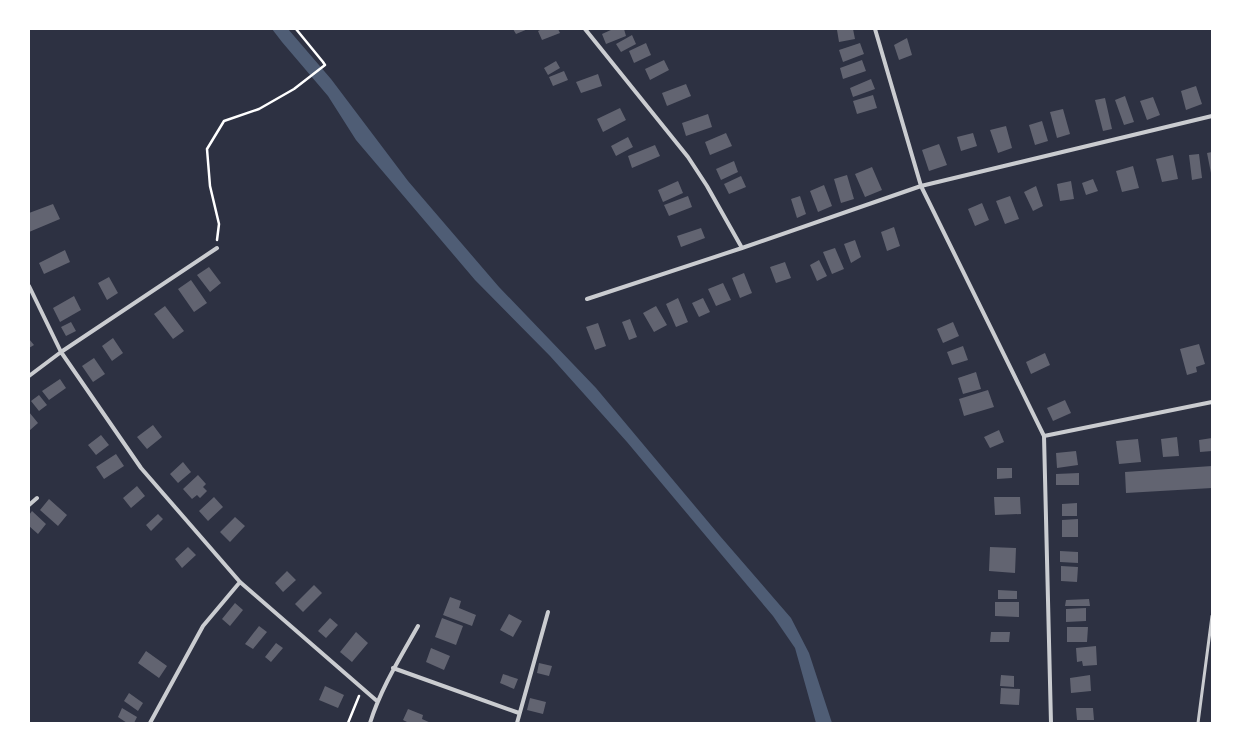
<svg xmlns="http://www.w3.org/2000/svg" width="1241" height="752" font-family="Roboto,sans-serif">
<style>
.water{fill:#4f5d75}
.building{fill:#626471}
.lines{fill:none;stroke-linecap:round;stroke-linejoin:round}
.path{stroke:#fff;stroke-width:2.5}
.service{stroke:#caccd0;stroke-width:3}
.minor{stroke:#caccd0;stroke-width:4}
</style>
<rect width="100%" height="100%" fill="#2d3142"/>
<path class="water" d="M272,29H288L331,79L408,181L499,287L596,388L720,536L791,618L809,653L832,723H816L795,648L773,616L627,442L550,356L475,280L356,140L328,96L282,42Z"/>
<path class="building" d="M513,29H528L516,34Z
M542,29H558L560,33L542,40L538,31Z
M613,29H624L626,36L606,44L602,34Z
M841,29H853L855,39L839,42L837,30Z
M632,35L636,44L621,52L616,44Z
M907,38L912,55L899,60L894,45Z
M646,43L651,55L634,63L629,51Z
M860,43L864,54L843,62L839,50Z
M664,60L669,70L650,80L645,69Z
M862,60L866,71L843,79L840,68Z
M556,61L560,68L548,75L544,68Z
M564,71L568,80L553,86L549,77Z
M598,74L602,86L581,93L576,82Z
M871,79L875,89L853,97L850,88Z
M686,84L691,96L667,106L662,93Z
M1196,86L1202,104L1186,110L1181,91Z
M873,95L877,108L857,114L853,101Z
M1125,96L1134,122L1124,125L1115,100Z
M1153,97L1160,115L1147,120L1140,101Z
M1105,98L1112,129L1103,131L1095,100Z
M620,108L626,120L603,132L597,119Z
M1063,109L1070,134L1057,138L1050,112Z
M708,114L712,127L686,136L682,123Z
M1042,121L1048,141L1035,145L1029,125Z
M1006,126L1012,148L998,153L990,130Z
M726,133L732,146L710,155L705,142Z
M973,133L977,146L961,151L957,137Z
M628,137L633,147L616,156L611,146Z
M939,144L947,165L929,171L922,150Z
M655,145L660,156L632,168L628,156Z
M1212,152V173H1211L1207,153Z
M1199,154L1202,178L1192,180L1189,155Z
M1173,155L1178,179L1162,182L1156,159Z
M734,161L738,172L721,180L716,169Z
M1133,166L1139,188L1122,192L1116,171Z
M872,167L882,190L865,197L855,174Z
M847,175L854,199L841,203L834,179Z
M741,176L746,187L729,194L724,184Z
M1093,179L1098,191L1086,195L1082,183Z
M678,181L683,193L663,202L658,190Z
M1071,181L1074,199L1060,201L1057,184Z
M824,185L832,206L818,212L810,191Z
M1036,186L1043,206L1033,211L1024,192Z
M688,196L692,207L669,216L664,205Z
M800,196L806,214L797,218L791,199Z
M1010,196L1019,219L1005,224L996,201Z
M982,203L989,220L975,226L968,209Z
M53,204L60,219L29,232V213Z
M894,227L900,246L887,251L881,232Z
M701,228L705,238L681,247L677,236Z
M855,240L861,257L851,263L844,244Z
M835,248L844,269L832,274L823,252Z
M65,250L70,262L44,274L39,263Z
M819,260L827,276L817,281L810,265Z
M785,262L791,278L776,283L770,267Z
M209,267L221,283L210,292L197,275Z
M744,273L752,293L740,298L732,278Z
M109,277L118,293L107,300L98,283Z
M191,280L207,303L194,312L178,289Z
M723,283L731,300L716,306L708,289Z
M74,296L81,310L60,322L53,308Z
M678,298L688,322L676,327L666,304Z
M703,298L710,312L699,317L692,303Z
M165,306L184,331L173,339L154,314Z
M656,306L667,325L654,332L643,313Z
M630,319L637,337L629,340L622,322Z
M71,322L76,331L66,336L61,327Z
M953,322L959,336L943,343L937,329Z
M598,323L606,346L595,350L586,327Z
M113,338L123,353L112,361L102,346Z
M29,339L34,345L29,348Z
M1199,344L1205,364L1196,367L1197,372L1187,375L1180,349Z
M963,346L968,360L952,365L947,352Z
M1045,353L1050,365L1031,374L1026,362Z
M94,358L105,374L93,382L82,366Z
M976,372L981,389L963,394L958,378Z
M60,379L66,388L49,400L42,391Z
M988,390L994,407L964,416L959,399Z
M39,395L47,405L39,411L31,401Z
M1065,400L1071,413L1053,421L1047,408Z
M29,412L38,423L29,431Z
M153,425L162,437L147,449L137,437Z
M999,430L1004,442L990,448L984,437Z
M101,435L109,445L96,455L88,445Z
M1177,437L1179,456L1163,457L1161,439Z
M1212,438V451L1200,452L1199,440Z
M1138,439L1141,462L1119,464L1116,441Z
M1076,451L1078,465L1057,468L1056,453Z
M116,454L124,466L104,479L96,467Z
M183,462L191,472L178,483L170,474Z
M1212,466V488L1126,493L1125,472Z
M997,468H1012V478L997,479Z
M1079,473V485H1056V474Z
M198,475L206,484L203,487L207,491L200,498L197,495L192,499L183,489Z
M137,486L145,496L131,508L123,498Z
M214,497L223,507L208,521L199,511Z
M994,497H1020L1021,514L995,515Z
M49,499L67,515L58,526L40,510Z
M1077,503V516H1062V504Z
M32,511L46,524L38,534L29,526V515Z
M158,514L163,519L151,531L146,525Z
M235,517L245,526L230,542L220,532Z
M1078,519V537H1062V520Z
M188,547L196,555L182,568L175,559Z
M990,547L1016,548L1015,573L989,571Z
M1060,551L1078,552V563L1060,562Z
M1061,566L1078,567L1077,582L1061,581Z
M287,571L296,580L283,592L275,583Z
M314,585L322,593L303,612L295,604Z
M998,590L1017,591V599H998Z
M450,597L461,601L459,608L476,615L472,626L443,615Z
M1089,599L1090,606H1065L1066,600Z
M995,602H1019V617L995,616Z
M235,603L243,610L230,626L222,619Z
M1086,608V621L1066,622V609Z
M509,614L522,621L513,637L500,630Z
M330,618L338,625L326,638L318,631Z
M442,618L463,626L456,645L435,637Z
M259,626L267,632L253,649L245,644Z
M1067,627H1088L1087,642H1067Z
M356,632L368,643L352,662L340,652Z
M991,632H1010L1009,642H990Z
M276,643L283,648L271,662L265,657Z
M1096,646L1097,665L1083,666L1082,661L1077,662L1076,648Z
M431,648L450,656L444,670L426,662Z
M146,651L167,666L159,678L138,663Z
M539,663L552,666L549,676L537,673Z
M503,674L518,679L514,689L500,683Z
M1001,675L1014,676V687L1000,686Z
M1090,675L1091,691L1071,693L1070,678Z
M325,686L344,695L338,708L319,700Z
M1001,688L1020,689L1019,705L1000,704Z
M129,693L143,703L138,711L124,701Z
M530,698L546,702L543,714L527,710Z
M122,708L137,717L134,723H127L118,717Z
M1076,708H1093L1094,720H1077Z
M408,709L423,715L422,719L431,723H409L403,720Z"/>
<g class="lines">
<path class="path" d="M217,240L219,224L210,186L207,149L224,121L259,109L294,89L325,65L323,62L296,29
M348,723L359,696"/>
<path class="service" d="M1198,723L1212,616"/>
<path class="minor" d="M585,29L688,157L707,186L742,248
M875,29L921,186L1044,436L1051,723
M29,286L61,352L141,468L240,582L377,701
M587,299L742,248L921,186L1212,116
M29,376L61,352L217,248
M1044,436L1212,402
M29,505L37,498
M393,668L519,713
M150,723L203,626L240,582
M370,723C381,688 400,658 418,626
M517,723L548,612"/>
</g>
<rect width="1241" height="752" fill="none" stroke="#ffffff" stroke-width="60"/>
</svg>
